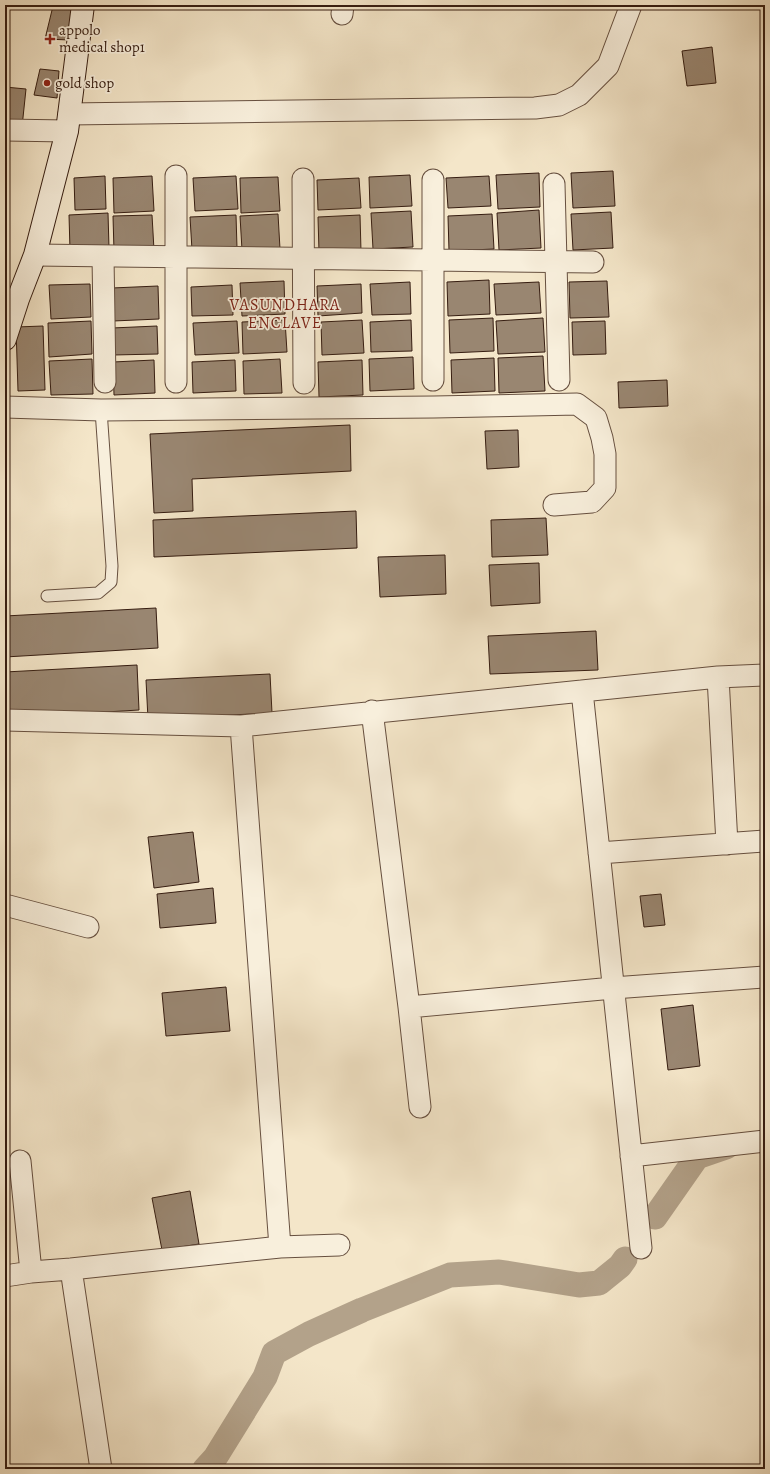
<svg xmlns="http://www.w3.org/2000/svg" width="770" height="1474" font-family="Alegreya,serif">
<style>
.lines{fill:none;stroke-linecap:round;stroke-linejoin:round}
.canal{stroke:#b3a28a;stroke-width:25}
.building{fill:#998671;stroke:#361d11}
.lane-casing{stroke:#664f3f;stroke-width:13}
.street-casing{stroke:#664f3f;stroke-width:23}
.secondary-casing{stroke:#361d11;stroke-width:24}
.lane{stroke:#f8efdc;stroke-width:11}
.street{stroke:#f8efdc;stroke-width:21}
.secondary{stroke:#f8efdc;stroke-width:22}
.poi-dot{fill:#8f2418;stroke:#f8efdc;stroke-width:1.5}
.labels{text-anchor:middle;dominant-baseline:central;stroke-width:3.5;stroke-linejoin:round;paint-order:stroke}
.poi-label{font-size:15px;fill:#361d11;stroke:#f8efdc;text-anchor:start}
.neighbourhood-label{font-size:16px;letter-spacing:1px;fill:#7a1f14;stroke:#f8efdc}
</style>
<rect width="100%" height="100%" fill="#f4e6c9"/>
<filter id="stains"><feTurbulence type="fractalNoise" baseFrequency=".005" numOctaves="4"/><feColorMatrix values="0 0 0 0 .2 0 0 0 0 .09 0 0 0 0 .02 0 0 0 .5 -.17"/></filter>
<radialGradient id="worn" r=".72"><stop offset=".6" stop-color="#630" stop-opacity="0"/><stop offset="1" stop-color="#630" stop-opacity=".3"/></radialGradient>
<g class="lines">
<path class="canal" d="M655,1217L697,1157L726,1147
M205,1469L215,1458L265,1377L274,1353L309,1334L362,1310L450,1275L499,1272L579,1285L599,1283L620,1266L625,1259"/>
</g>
<path class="building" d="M53,6L73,10L70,40L45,39Z
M712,47L716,83L687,86L682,51Z
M40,69L59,71L57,98L34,95Z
M5,87L26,89L22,127L5,126Z
M613,171L615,206L573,208L571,173Z
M539,173L540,207L498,209L496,175Z
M410,175L412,206L370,208L369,177Z
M105,176L106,209L75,210L74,178Z
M152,176L154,211L114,213L113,178Z
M236,176L238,209L195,211L193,178Z
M489,176L491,206L448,208L446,178Z
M278,177L280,211L241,213L240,178Z
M359,178L361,208L318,210L317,180Z
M539,210L541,248L499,250L497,213Z
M411,211L413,247L373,249L371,213Z
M611,212L613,248L573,250L571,214Z
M108,213L109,248L70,250L69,215Z
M278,214L280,249L242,250L240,216Z
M492,214L494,249L449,251L448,216Z
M152,215L154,250L114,251L113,216Z
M236,215L237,248L192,250L190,217Z
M360,215L361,251L319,252L318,217Z
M489,280L490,314L448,316L447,282Z
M284,281L285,314L242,316L240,283Z
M607,281L609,317L570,318L569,282Z
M410,282L411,314L372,315L370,284Z
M539,282L541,313L496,315L494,284Z
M90,284L91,317L51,319L49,285Z
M361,284L362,313L318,316L317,286Z
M232,285L233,315L192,316L191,287Z
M158,286L159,319L113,321L112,288Z
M493,318L494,351L450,353L449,320Z
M543,318L545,352L498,354L496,321Z
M285,320L287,352L243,354L242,322Z
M362,320L364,353L322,355L321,322Z
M411,320L412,351L371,352L370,322Z
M91,321L92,354L49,357L48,323Z
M237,321L239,353L195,355L193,323Z
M605,321L606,354L573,355L572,322Z
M43,326L45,390L18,391L16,327Z
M157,326L158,354L113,355L112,328Z
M543,356L545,391L499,393L498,358Z
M413,357L414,389L370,391L369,359Z
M494,358L495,391L452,393L451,360Z
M92,359L93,394L51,395L49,361Z
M280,359L282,393L244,394L243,361Z
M154,360L155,393L114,395L113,362Z
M235,360L236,391L193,393L192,362Z
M362,360L363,395L319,397L318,362Z
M667,380L668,406L619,408L618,382Z
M350,425L351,471L192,479L193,511L154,513L150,434Z
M518,430L519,467L487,469L485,431Z
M356,511L357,548L154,557L153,520Z
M546,518L548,555L492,557L491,520Z
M445,555L446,594L380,597L378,557Z
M539,563L540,603L491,606L489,565Z
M156,608L158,648L5,657V616Z
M596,631L598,670L490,674L488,636Z
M137,665L139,710L5,718V672Z
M270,674L272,713L148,719L146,680Z
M193,832L199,882L154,888L148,837Z
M213,888L216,923L160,928L157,894Z
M661,894L665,925L644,927L640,896Z
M226,987L230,1031L166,1036L162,993Z
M693,1005L700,1066L668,1070L661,1009Z
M190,1191L199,1244L162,1250L152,1198Z"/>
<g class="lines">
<defs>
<path id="lane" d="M47,596L98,593L111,582L112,566L101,410"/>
<path id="street" d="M342,14L343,5
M69,114L535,108L559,105L579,95L608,66L631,5
M5,130L67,131
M176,176V382
M303,179L304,383
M433,180V380
M554,184L559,380
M35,255L593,262
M103,257L105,382
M5,407L101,410L434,407L577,404L596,418L602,438L605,454V488L592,502L554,505
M718,677L727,844
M582,691L641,1248
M372,711L409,1007L420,1107
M5,720L241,726L718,677L765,675
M241,726L280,1247
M599,853L765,841
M5,905L88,927
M409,1007L613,988L765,977
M631,1156L765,1141
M20,1161L31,1272
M71,1269L101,1469
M5,1276L31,1272L71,1269L280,1247L339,1245"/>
<path id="secondary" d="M5,339L18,299L35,255L67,131L83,5"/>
</defs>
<use href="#lane" class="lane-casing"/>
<use href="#street" class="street-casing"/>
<use href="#secondary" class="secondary-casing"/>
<use href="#lane" class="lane"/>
<use href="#street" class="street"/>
<use href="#secondary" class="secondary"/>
</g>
<g class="poi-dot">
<path d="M48 33h4v4h4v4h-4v4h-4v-4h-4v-4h4z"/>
<circle cx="47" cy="83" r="4"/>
</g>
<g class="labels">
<g class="poi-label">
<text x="59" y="30">appolo<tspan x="59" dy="17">medical shop1</tspan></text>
<text x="55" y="83">gold shop</text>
</g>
<g class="neighbourhood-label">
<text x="285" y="305">VASUNDHARA<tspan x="285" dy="18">ENCLAVE</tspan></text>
</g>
</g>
<rect width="770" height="1474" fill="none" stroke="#f4e6c9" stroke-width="20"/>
<rect x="6" y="6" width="758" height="1462" fill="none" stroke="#361d11" stroke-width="2"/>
<rect x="10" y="10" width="750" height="1454" fill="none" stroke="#361d11"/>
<rect width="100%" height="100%" filter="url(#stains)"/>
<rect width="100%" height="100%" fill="url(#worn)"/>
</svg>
